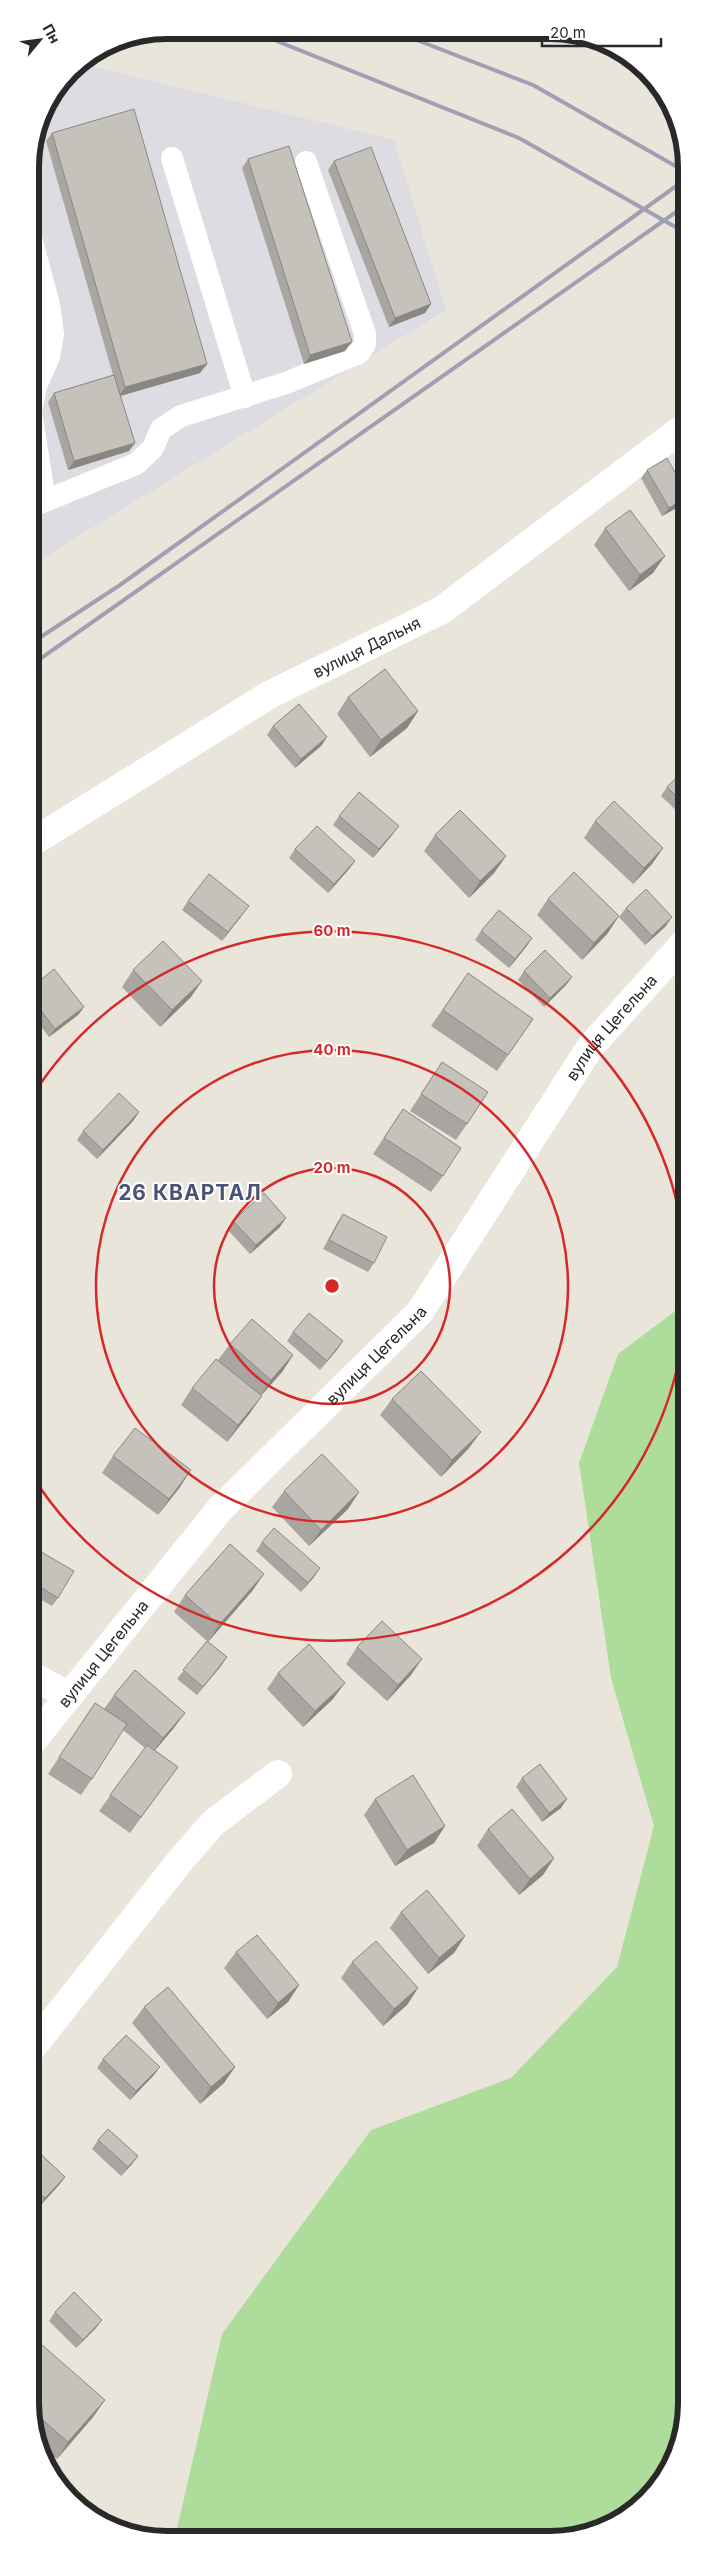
<svg xmlns="http://www.w3.org/2000/svg" width="717" height="2570" font-family="Inter,sans-serif">
<style>
.industrial{fill:#dedce3}
.green{fill:#aedd9b}
.lines{fill:none;stroke-linecap:round;stroke-linejoin:round}
.service{stroke:#fff;stroke-width:22}
.minor{stroke:#fff;stroke-width:28}
.rail{stroke:#9fa0b2;stroke-width:4}
.wall{fill:#a9a6a1}
.shaded-wall{fill:#8a8783}
.building{fill:#c5c1bb;stroke:#8a8783}
.ring{fill:none;stroke:#d62828;stroke-width:2.5}
.labels{text-anchor:middle;dominant-baseline:central;stroke-width:4;stroke-linejoin:round;paint-order:stroke}
.street-label{font-size:16px;fill:#292929;stroke:#fff}
.district-label{font-size:21px;font-weight:bold;letter-spacing:1px;fill:#4c5176;stroke:#fff}
.rim{fill:none;stroke:#292929;stroke-width:6}
.centre{fill:#d62828;stroke:#fff;stroke-width:2.5}
.ring-label{font-size:15px;text-anchor:middle;font-weight:bold;fill:#d62828;stroke:#fff;stroke-width:4;stroke-linejoin:round;paint-order:stroke}
</style>
<rect width="100%" height="100%" fill="#eae5db"/>
<path class="industrial" d="M77,66L100,68L394,140L446,310L30,566V158L44,106L70,70Z"/>
<path class="green" d="M686,1303L687,2412L677,2455L653,2494L611,2526L568,2539L175,2537L222,2334L371,2130L511,2078L617,1967L654,1826L611,1678L579,1463L618,1354Z"/>
<g class="lines">
<path class="service" d="M172,158L245,397
M30,234L49,305L53,334L49,357L36,386L31,412L45,501
M30,507L136,464L153,448L161,429L181,416L286,383L359,353L365,344V334L306,162"/>
<g class="minor">
<path id="s1" d="M31,843L269,695L442,610L679,431L686,428"/>
<path d="M31,1675L69,1696"/>
<path id="s2" d="M31,1743L220,1509L420,1312L591,1046L686,941"/>
<path d="M31,2049L180,1861L213,1823L278,1774"/>
</g>
<path class="rail" d="M252,31L519,138L686,233
M396,32L533,85L686,172
M30,644L120,585L686,179
M30,666L686,205"/>
</g>
<path class="wall" d="M52,133L207,364L200,373L121,396L129,451L68,470L48,402L54,393L113,375L46,141Z
M248,159L345,351L304,364L242,168Z
M334,161L431,304L425,313L389,327L328,170Z
M647,470L682,505L662,516L641,478Z
M605,528L653,573L629,591L594,545Z
M348,697L418,711L407,728L370,757L337,714Z
M273,726L327,737L321,746L295,768L267,735Z
M686,768V820L661,796L667,787Z
M339,816L393,834L373,858L333,825Z
M595,821L663,848L652,864L633,884L584,838Z
M435,835L506,856L494,873L469,898L424,851Z
M295,849L355,861L349,869L328,893L289,858Z
M548,899L608,933L582,960L537,915Z
M188,901L243,914L222,941L182,910Z
M626,908L666,926L645,945L619,917Z
M481,931L532,938L526,947L509,968L475,940Z
M133,970L191,997L160,1027L122,987Z
M524,971L572,977L566,985L544,1007L518,980Z
M468,973L533,1019L497,1071L431,1026Z
M686,974V981L684,978Z
M31,988L84,1007L78,1015L49,1037L31,1014Z
M442,1062L467,1124L456,1140L410,1111Z
M403,1109L443,1176L431,1192L373,1154Z
M139,1112L133,1121L97,1159L77,1140L83,1131Z
M343,1214L374,1263L368,1272L323,1249L337,1223Z
M233,1221L280,1227L250,1254L227,1229Z
M293,1332L343,1341L320,1370L287,1341Z
M230,1344L293,1355L282,1372L261,1395L250,1413L227,1442L181,1405L192,1388L218,1360Z
M392,1399L469,1448L441,1477L380,1415Z
M113,1456L180,1487L158,1515L102,1473Z
M284,1491L359,1492L348,1509L309,1546L272,1507Z
M262,1542L314,1577L301,1592L256,1551Z
M31,1546L58,1598L52,1606L31,1594Z
M253,1590L208,1642L227,1657L197,1695L177,1679L207,1641L174,1612L185,1595Z
M357,1647L411,1675L387,1701L346,1664Z
M278,1673L333,1699L303,1727L267,1689Z
M114,1695L185,1713L173,1729L155,1750L178,1767L130,1833L99,1811L145,1748L123,1730L92,1779L81,1795L48,1774L95,1703L104,1709Z
M522,1778L561,1808L542,1822L516,1787Z
M375,1799L445,1826L434,1843L395,1866L364,1815Z
M488,1829L554,1858L543,1875L519,1895L477,1846Z
M401,1912L465,1936L454,1953L428,1974L390,1928Z
M236,1952L299,1985L288,2002L267,2019L224,1968Z
M352,1962L418,1988L407,2005L383,2026L341,1978Z
M144,2007L235,2067L224,2083L200,2104L132,2023Z
M103,2059L154,2075L130,2100L97,2068Z
M98,2140L138,2156L132,2164L121,2176L92,2149Z
M31,2145L65,2177L59,2185L39,2207L31,2200Z
M55,2312L96,2328L76,2348L49,2321Z
M31,2355L105,2400L93,2417L57,2459L37,2442L31,2421Z"/>
<path class="shaded-wall" d="M431,304L425,313L389,327L395,318Z
M36,334L30,343V336Z
M352,342L345,351L304,364L310,355Z
M207,364L200,373L119,396L125,387Z
M135,443L129,451L68,470L74,461Z
M686,498V500L682,505L662,516L669,508Z
M665,556L653,573L629,591L640,575Z
M418,711L407,728L370,757L381,740Z
M327,737L321,746L295,768L301,759Z
M399,826L393,834L373,858L379,849Z
M663,848L652,864L633,884L644,868Z
M506,856L494,873L469,898L480,881Z
M355,861L349,869L328,893L334,884Z
M249,906L243,914L222,941L228,932Z
M619,916L608,933L582,960L594,943Z
M672,917L666,926L645,945L652,936Z
M532,938L526,947L509,968L515,959Z
M572,977L566,985L544,1007L550,998Z
M202,981L191,997L160,1027L172,1010Z
M84,1007L78,1015L49,1037L55,1029Z
M139,1112L133,1121L97,1159L103,1150Z
M286,1218L280,1227L250,1254L256,1245Z
M343,1341L337,1350L320,1370L327,1361Z
M293,1355L282,1372L260,1397L271,1380Z
M262,1396L250,1413L227,1442L238,1425Z
M481,1432L469,1448L441,1477L452,1460Z
M191,1470L180,1487L158,1515L169,1499Z
M359,1492L348,1509L309,1546L321,1530Z
M320,1568L314,1577L301,1592L308,1583Z
M264,1574L253,1590L208,1642L219,1625Z
M227,1657L221,1666L197,1695L203,1687Z
M422,1659L411,1675L387,1701L398,1685Z
M345,1683L333,1699L303,1727L315,1711Z
M185,1713L173,1729L152,1754L163,1738Z
M567,1799L561,1808L542,1822L549,1813Z
M445,1826L434,1843L395,1866L407,1850Z
M554,1858L543,1875L519,1895L530,1879Z
M465,1936L454,1953L428,1974L439,1958Z
M299,1985L288,2002L267,2019L278,2003Z
M418,1988L407,2005L383,2026L394,2009Z
M160,2067L154,2075L130,2100L136,2091Z
M235,2067L224,2083L200,2104L211,2087Z
M138,2156L132,2164L121,2176L128,2167Z
M65,2177L59,2185L39,2207L45,2198Z
M102,2320L96,2328L76,2348L83,2340Z
M105,2400L93,2417L57,2459L68,2442Z"/>
<path class="building" d="M134,109L207,364L125,387L52,133Z
M289,146L352,342L310,355L248,159Z
M371,147L431,304L395,318L334,161Z
M30,308L36,334L30,336Z
M114,375L135,443L74,461L54,393Z
M667,458L686,492V498L669,508L647,470Z
M630,510L665,556L640,575L605,528Z
M385,669L418,711L381,740L348,697Z
M299,704L327,737L301,759L273,726Z
M686,768V806L667,787Z
M359,792L399,826L379,849L339,816Z
M614,801L663,848L644,868L595,821Z
M460,810L506,856L480,881L435,835Z
M317,826L355,861L334,884L295,849Z
M574,872L619,916L594,943L548,899Z
M209,874L249,906L228,932L188,901Z
M646,889L672,917L652,936L626,908Z
M499,910L532,938L515,959L481,931Z
M163,941L202,981L172,1010L133,970Z
M545,950L572,977L550,998L524,971Z
M54,969L84,1007L55,1029L31,997V988Z
M468,973L533,1019L508,1055L443,1010Z
M442,1062L488,1092L467,1124L421,1094Z
M119,1093L139,1112L103,1150L83,1131Z
M403,1109L461,1148L443,1176L384,1138Z
M264,1193L286,1218L256,1245L233,1221Z
M343,1214L387,1237L374,1263L329,1240Z
M31,1226L39,1233L31,1244Z
M309,1313L343,1341L327,1361L293,1332Z
M252,1319L293,1355L271,1380L230,1344Z
M216,1359L262,1396L238,1425L192,1388Z
M421,1371L481,1432L452,1460L392,1399Z
M135,1428L191,1470L169,1499L113,1456Z
M322,1454L359,1492L321,1530L284,1491Z
M274,1528L320,1568L308,1583L262,1542Z
M230,1544L264,1574L219,1625L185,1595Z
M31,1546L74,1571L58,1598L31,1581Z
M382,1621L422,1659L398,1685L357,1647Z
M207,1641L227,1657L203,1687L183,1670Z
M309,1644L345,1683L315,1711L278,1673Z
M135,1670L185,1713L163,1738L114,1695Z
M95,1703L127,1724L92,1779L59,1757Z
M147,1745L178,1767L141,1817L110,1795Z
M540,1764L567,1799L549,1813L522,1778Z
M413,1775L445,1826L407,1850L375,1799Z
M512,1809L554,1858L530,1879L488,1829Z
M427,1890L465,1936L439,1958L401,1912Z
M257,1935L299,1985L278,2003L236,1952Z
M376,1941L418,1988L394,2009L352,1962Z
M168,1987L235,2067L211,2087L144,2007Z
M126,2035L160,2067L136,2091L103,2059Z
M108,2129L138,2156L128,2167L98,2140Z
M31,2145L65,2177L45,2198L31,2186Z
M74,2292L102,2320L83,2340L55,2312Z
M41,2344L105,2400L68,2442L31,2410V2355Z"/>
<g class="ring">
<circle cx="332" cy="1286" r="118"/>
<circle cx="332" cy="1286" r="236"/>
<path d="M686 1311A355 355 0 0 1 31 1474M31 1098A355 355 0 0 1 686 1261"/>
</g>
<g class="labels">
<g class="street-label">
<text stroke="none"><textPath href="#s1" startOffset="389">вулиця Дальня</textPath></text>
<text stroke="none"><textPath href="#s2" startOffset="925">вулиця Цегельна</textPath></text>
<text stroke="none"><textPath href="#s2" startOffset="520">вулиця Цегельна</textPath></text>
<text stroke="none"><textPath href="#s2" startOffset="115">вулиця Цегельна</textPath></text>
</g>
<g class="district-label">
<text x="190" y="1192">26 КВАРТАЛ</text>
</g>
</g>
<path d="M0 0H717V2570H0ZM167 39H550A128 128 0 0 1 678 167V2403A128 128 0 0 1 550 2531H167A128 128 0 0 1 39 2403V167A128 128 0 0 1 167 39Z" fill="#fff" fill-rule="evenodd"/>
<path class="rim" d="M167 39H550A128 128 0 0 1 678 167V2403A128 128 0 0 1 550 2531H167A128 128 0 0 1 39 2403V167A128 128 0 0 1 167 39Z"/>
<circle cx="332" cy="1286" r="8" class="centre"/>
<g class="ring-label">
<text x="332" y="936">60 m</text>
<text x="332" y="1055">40 m</text>
<text x="332" y="1173">20 m</text>
</g>
<g transform="translate(40 40) rotate(61)" stroke="#ffffff" stroke-width="4" paint-order="stroke">
<path d="M0-4L9 19L0 12L-9 19Z" fill="#292929"/>
<text y="-8" font-size="14" font-weight="bold" text-anchor="middle" fill="#292929">Пн</text>
</g>
<path d="M542 38v8h119v-8" fill="none" stroke="#292929" stroke-width="2.5"/>
<text x="550" y="38" font-size="15" fill="#292929" stroke="#ffffff" stroke-width="4" paint-order="stroke">20 m</text>
</svg>
